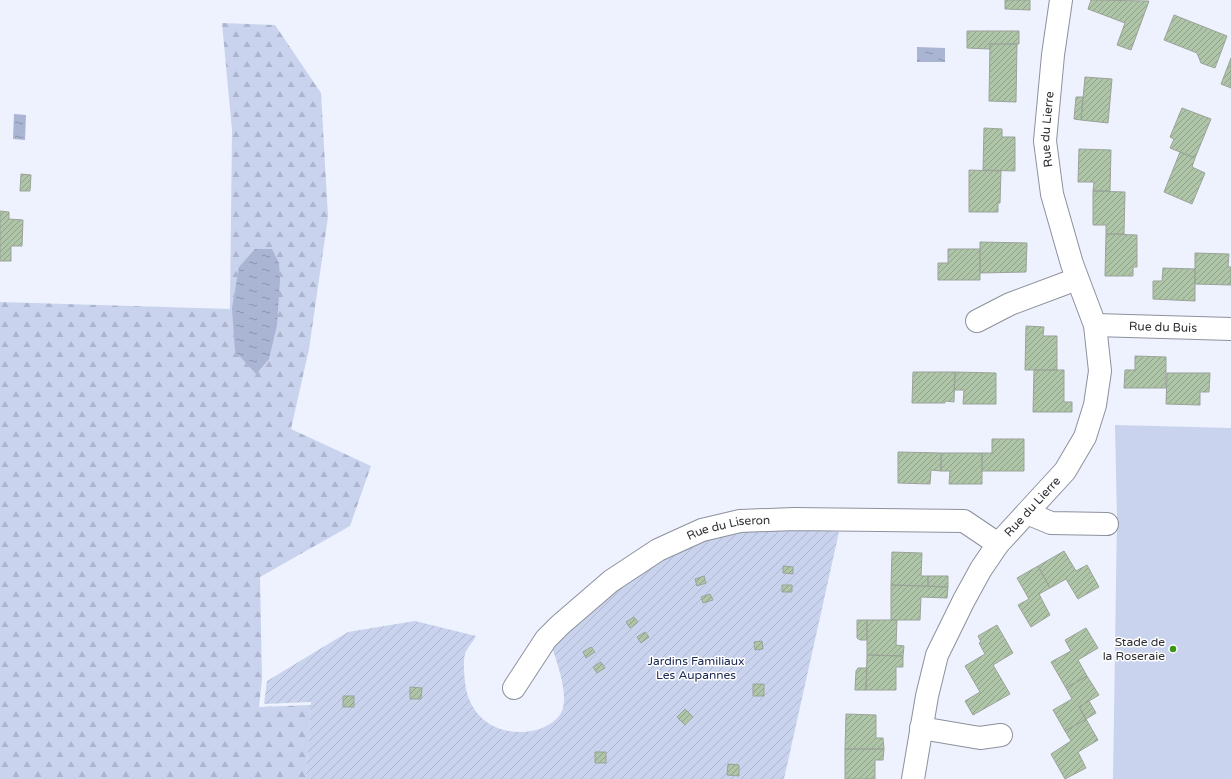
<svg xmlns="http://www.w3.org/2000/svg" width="1231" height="779" font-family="'Varela Round',sans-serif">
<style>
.forest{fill:url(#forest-firs)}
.park{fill:#c9d3ed}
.garden{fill:url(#garden-furrows)}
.water{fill:url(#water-ripples)}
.building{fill:url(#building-hatch);stroke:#9ba399}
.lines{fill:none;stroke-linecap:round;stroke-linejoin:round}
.minor-casing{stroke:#8d919c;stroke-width:24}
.minor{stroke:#fff;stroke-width:22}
.poi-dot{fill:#3b9715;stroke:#fff;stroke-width:1.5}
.labels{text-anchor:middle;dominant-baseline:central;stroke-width:3;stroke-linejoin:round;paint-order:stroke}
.street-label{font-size:12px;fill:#2e2f34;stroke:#fff}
.poi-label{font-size:12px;fill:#2e2f34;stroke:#fff;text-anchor:end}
.park-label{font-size:12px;fill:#202c55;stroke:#fff}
</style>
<defs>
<pattern id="forest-firs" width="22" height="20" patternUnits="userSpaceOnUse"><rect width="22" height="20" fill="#c9d3ed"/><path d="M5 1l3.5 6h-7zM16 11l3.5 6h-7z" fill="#adb5cc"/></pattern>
<pattern id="garden-furrows" width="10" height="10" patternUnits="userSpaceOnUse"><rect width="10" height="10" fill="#c9d3ed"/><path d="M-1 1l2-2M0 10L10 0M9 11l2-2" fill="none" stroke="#adb5cc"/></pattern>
<pattern id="water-ripples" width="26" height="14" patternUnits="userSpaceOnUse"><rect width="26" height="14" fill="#aab5d4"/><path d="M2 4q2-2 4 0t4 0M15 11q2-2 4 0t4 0" fill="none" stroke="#8b94ad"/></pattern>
<pattern id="building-hatch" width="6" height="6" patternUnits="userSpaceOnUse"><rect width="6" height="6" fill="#aec5a8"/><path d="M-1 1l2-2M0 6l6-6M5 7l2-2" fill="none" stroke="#8ea08a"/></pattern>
</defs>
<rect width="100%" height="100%" fill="#edf2fe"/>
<path class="forest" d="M222,23L275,25L321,93L328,217L309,349L291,429L371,466L350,526L260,577L262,679L259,707L311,705L306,779H0V302L230,309L232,130Z"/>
<path class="park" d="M1115,425L1231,428V779H1113L1117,519Z"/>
<path class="garden" d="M793,527L839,532L784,779H306L311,702L264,704L267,681L348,632L415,621L476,636C473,642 467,648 465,654C463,662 464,673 465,682C469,721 503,740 540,729C547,726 557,721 561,713C570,697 557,662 551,645L608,594L692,541L741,529Z"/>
<path class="water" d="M917,47L945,48V62H917Z
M14,114L26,115L25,140L13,139Z
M255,249H272L279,263L280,280L277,325L269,359L256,374L235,351L232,308L239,267Z"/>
<path class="building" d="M1005,0H1030V10L1005,9Z
M1091,0L1149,1L1131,50L1117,45L1125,23L1088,9Z
M1174,15L1227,36L1215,68L1201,63L1197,53L1164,40Z
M967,31H1019V44H990V49L967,48Z
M990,44H1017L1016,102L989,101Z
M1231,58V88L1221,84Z
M1085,77L1112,79L1108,123L1081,120Z
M1076,97H1083L1081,120L1074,119Z
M1182,108L1211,119L1195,158L1170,148L1174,139L1170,137Z
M984,128L1002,129V137H1015V171L983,170Z
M1079,149L1111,150L1110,191H1093L1094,182H1078Z
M1180,152L1195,158L1192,167L1205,173L1192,204L1164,192Z
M969,170L1001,171L1000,203H998V212H969Z
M21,174L31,175L30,191H20Z
M1093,191L1125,192L1124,234H1106V225H1093Z
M0,211L9,212V219L23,220L22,246H11V261H0Z
M1106,234L1137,235V267H1133V276H1105Z
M980,242L1027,243L1026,272L980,273Z
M948,249H980V280H938V263H948Z
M1195,253L1229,254L1228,267H1231V285L1195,284Z
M1163,268L1195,269V301L1153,299V281H1162Z
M1026,326L1044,327L1043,336H1057V370H1025Z
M1135,356L1166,357V388H1124L1125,370H1135Z
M1034,370H1064V402H1072V412H1033Z
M913,372H955L954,402L945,401V403H912Z
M955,372L996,373V404H963L964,390H954Z
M1167,373H1210L1209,392H1200V405L1166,404Z
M992,439H1024V471H982V453H992Z
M898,452L941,453V471L931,470L930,484L898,483Z
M941,453H982V484H949L950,471H941Z
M1064,551L1076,571L1087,565L1099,587L1078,599L1066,579L1050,588L1038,566Z
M892,552L922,553L921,576H928V586L891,585Z
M783,566L793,567V574L783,573Z
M1038,566L1050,588L1039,594L1050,615L1031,627L1018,605L1029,599L1017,578Z
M704,576L706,583L697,586L695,579Z
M928,576H948V587L928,586Z
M782,585H792V592H782Z
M891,585L948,587L947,598L921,597L920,620H891Z
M710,594L713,600L703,603L701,597Z
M634,617L638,622L630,628L626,622Z
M857,620H867V640H860L857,638Z
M867,620H897L896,645L904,646L903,656L867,655Z
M997,625L1013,653L993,665L1010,694L973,715L965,701L980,692L965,666L985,654L979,643L981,642L978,636Z
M1086,628L1098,648L1078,660L1087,676L1066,688L1051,662L1071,651L1065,640Z
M645,632L649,637L641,643L637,637Z
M762,641L763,649L755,650L754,642Z
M591,647L595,652L586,658L583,652Z
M867,655L903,656V667H896V690H866Z
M601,662L605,668L597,673L593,667Z
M858,668H867L866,690H855L856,671Z
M1087,676L1099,695L1079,707L1086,719L1065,731L1053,710L1072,699L1066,688Z
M753,684H764V696H753Z
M410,687L422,688L421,699H410Z
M343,696H354V707H343Z
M1089,701L1096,713L1086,719L1079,707Z
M685,709L693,717L685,725L677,717Z
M846,714L876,715V738H883L884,749H845Z
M1086,719L1098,740L1078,752L1086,768L1065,779L1051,754L1071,741L1065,731Z
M845,749H884L883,760H875V779H845Z
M595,752H606V763H595Z
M728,764L739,765V776L727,775Z"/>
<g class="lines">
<defs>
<g id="minor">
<path d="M977,321L1010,304L1077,279"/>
<path id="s1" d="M1095,325L1231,329"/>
<path d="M1027,513L1051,523L1107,524"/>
<path id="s2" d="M514,688L546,639L560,625L611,581L658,550L702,530L740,521L794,519L964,521L998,544"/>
<path d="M921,728L980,738L1001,735"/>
<path id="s3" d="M913,779L927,696L937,655L964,600L981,569L998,544L1065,471L1085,437L1095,405L1100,371L1095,325L1072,264L1052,194L1045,141L1053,55L1061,0"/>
</g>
</defs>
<use href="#minor" class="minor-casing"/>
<use href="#minor" class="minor"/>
</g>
<circle class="poi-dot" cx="1173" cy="649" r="4"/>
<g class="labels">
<g class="street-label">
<text stroke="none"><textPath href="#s3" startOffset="709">Rue du Lierre</textPath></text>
<text stroke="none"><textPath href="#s1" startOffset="68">Rue du Buis</textPath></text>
<text stroke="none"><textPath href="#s3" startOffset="304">Rue du Lierre</textPath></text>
<text stroke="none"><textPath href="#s2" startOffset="277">Rue du Liseron</textPath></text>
</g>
<g class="poi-label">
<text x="1165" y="642">Stade de<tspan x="1165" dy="14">la Roseraie</tspan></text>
</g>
<g class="park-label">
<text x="696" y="661">Jardins Familiaux<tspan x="696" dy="14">Les Aupannes</tspan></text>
</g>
</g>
</svg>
